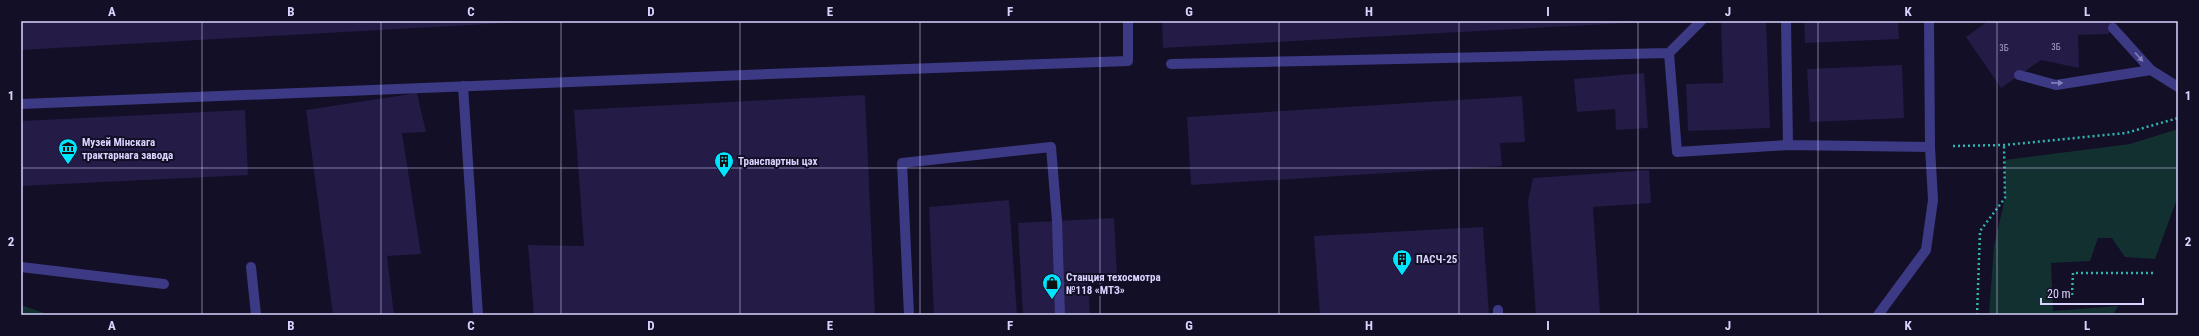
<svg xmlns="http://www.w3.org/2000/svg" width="2199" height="336" font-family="'Roboto Condensed',sans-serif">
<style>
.green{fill:#12302f}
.building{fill:#241b47}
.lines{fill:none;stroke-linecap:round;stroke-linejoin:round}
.path{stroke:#2fb8b0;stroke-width:2.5;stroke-dasharray:2 3;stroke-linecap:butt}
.service{stroke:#3d3a85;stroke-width:10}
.oneway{fill:#837fbc}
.grid{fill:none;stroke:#d9d4ff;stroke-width:1;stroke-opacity:0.55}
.labels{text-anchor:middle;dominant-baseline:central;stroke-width:4;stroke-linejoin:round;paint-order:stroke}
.number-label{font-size:9px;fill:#aca6d1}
.poi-label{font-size:11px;font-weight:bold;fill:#d9d4ff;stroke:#130f26;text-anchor:start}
.neatline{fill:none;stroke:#d9d4ff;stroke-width:1.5}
.grid-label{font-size:13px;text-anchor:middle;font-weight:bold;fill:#d9d4ff}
</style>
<rect width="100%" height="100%" fill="#130f26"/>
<path class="green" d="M2178,129V196L2155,259L2125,257L2112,238H2098L2090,261L2051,263L2053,311L2118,306L2113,315H1989L1994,246L2005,198V160L2130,144Z
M21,305L24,306L50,315H21Z"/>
<path class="building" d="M21,21H522V22L21,50Z
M1162,21H1646V22L1163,48Z
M1721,21H1766L1770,128L1688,131L1686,84L1723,83Z
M1804,21H1898L1899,39L1805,43Z
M1988,21H2117L2108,34L2078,35L2079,68L2041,60L2001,88L1966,37Z
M1902,65L1904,118L1810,122L1807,69Z
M1644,73L1648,128L1616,130L1615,109L1577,112L1574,79Z
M417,93L426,132L402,133L421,254L387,256L394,315H333L306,110Z
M865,95L875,315H534L528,245L584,246L574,110Z
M1522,96L1525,142L1500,143L1502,166L1191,185L1187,117Z
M245,110L248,175L21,186V121Z
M1649,170L1651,203L1593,207L1600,315H1536L1528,201L1533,178Z
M1009,200L1017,315H934L929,207Z
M1114,218L1117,276L1088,278L1090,315H1023L1018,223Z
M1483,227L1489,315H1320L1314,236Z"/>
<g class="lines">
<path class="path" d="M1953,146L2004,145L2126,133L2178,118
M2072,295L2073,273H2156
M1977,315L1980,231L2005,198L2004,145"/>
<path class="service" d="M1701,21L1669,53L1677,152L1788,145L1930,147L1929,21
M1786,21L1788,145
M2113,28L2151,70L2178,87
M1171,64L1669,53
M2019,75L2056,85L2151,70
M463,86L478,315
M21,104L796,73L1128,61V21
M21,267L164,284
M251,267L256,315
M1498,310V315
M909,315L902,163L1051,147L1057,221L1060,315
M1878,315L1926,250L1933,200L1930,147"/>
</g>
<defs><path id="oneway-solid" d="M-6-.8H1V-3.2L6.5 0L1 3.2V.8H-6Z"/></defs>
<g class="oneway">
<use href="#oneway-solid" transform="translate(2139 57) rotate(48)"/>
<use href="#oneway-solid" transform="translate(2057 83) rotate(1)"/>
</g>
<path class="grid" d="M202,21V315M381,21V315M561,21V315M740,21V315M920,21V315M1100,21V315M1279,21V315M1459,21V315M1638,21V315M1818,21V315M1997,21V315M21,168H2178"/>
<defs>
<symbol id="museum-pin" viewBox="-11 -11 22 30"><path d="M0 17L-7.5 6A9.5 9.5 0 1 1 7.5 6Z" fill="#00e5ff" stroke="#130f26"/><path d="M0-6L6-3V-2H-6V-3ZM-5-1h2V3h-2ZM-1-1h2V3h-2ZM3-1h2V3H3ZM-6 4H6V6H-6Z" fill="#111"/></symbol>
<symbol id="building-pin" viewBox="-11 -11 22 30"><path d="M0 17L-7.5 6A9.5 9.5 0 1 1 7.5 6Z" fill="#00e5ff" stroke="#130f26"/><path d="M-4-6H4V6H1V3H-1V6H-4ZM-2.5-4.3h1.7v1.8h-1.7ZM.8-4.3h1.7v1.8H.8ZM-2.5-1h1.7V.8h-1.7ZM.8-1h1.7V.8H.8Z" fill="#111"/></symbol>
<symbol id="shop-pin" viewBox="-11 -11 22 30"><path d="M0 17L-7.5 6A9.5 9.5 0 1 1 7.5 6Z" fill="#00e5ff" stroke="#130f26"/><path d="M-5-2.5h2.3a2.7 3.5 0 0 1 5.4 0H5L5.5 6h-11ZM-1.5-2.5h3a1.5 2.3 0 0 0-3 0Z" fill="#111"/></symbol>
</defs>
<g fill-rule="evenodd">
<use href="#museum-pin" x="57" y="137" width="22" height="30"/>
<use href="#building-pin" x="713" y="150" width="22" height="30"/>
<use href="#building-pin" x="1391" y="248" width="22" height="30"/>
<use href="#shop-pin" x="1041" y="272" width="22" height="30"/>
</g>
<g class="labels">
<g class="number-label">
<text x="2056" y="47">3Б</text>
<text x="2004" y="48">3Б</text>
</g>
<g class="poi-label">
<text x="82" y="142">Музей Мінскага<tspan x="82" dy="13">трактарнага завода</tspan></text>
<text x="738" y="161">Транспартны цэх</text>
<text x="1416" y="259">ПАСЧ-25</text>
<text x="1066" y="277">Станция техосмотра<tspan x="1066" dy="13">№118 «МТЗ»</tspan></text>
</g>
</g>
<rect width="2199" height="336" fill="none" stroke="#130f26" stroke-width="44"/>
<path d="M2041 298v6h102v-6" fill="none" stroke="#d9d4ff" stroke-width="2"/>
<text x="2047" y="298" font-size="12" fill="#d9d4ff" stroke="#130f26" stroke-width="3" paint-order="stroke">20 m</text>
<rect x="22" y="22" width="2155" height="292" class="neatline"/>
<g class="grid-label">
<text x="112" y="16">A</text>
<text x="291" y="16">B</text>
<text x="471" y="16">C</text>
<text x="651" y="16">D</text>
<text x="830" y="16">E</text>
<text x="1010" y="16">F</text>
<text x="1189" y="16">G</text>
<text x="1369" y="16">H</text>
<text x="1548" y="16">I</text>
<text x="1728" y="16">J</text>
<text x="1908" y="16">K</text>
<text x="2087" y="16">L</text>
<text x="11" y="100">1</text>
<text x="2188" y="100">1</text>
<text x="11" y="246">2</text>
<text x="2188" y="246">2</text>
<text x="112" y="330">A</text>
<text x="291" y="330">B</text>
<text x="471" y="330">C</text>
<text x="651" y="330">D</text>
<text x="830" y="330">E</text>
<text x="1010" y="330">F</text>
<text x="1189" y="330">G</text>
<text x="1369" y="330">H</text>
<text x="1548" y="330">I</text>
<text x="1728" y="330">J</text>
<text x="1908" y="330">K</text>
<text x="2087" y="330">L</text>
</g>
</svg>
